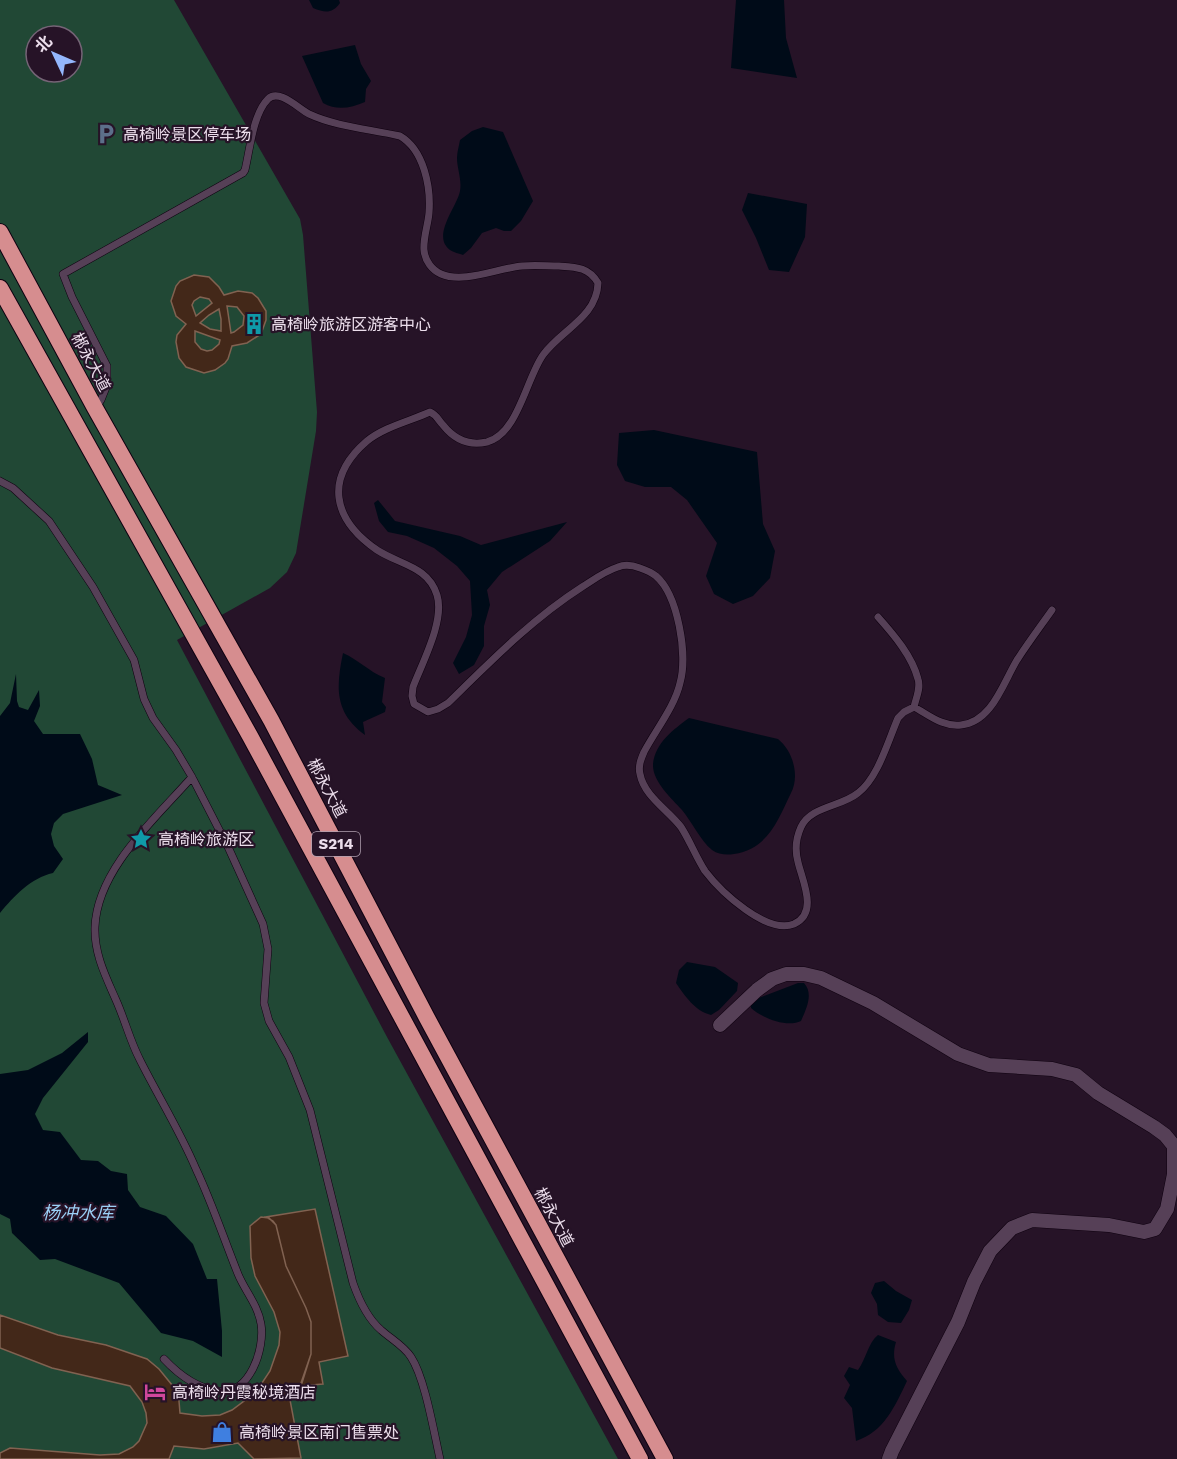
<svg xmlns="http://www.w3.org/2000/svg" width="1177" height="1459" font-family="'Work Sans','Noto Sans SC',sans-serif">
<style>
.green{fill:#214835;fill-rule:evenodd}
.water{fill:#000b18}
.building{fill:#432819;stroke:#816251;stroke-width:1.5;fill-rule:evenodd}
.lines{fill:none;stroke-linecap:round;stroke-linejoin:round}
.service-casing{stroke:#0f0110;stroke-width:8}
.minor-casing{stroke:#0f0110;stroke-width:15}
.trunk-casing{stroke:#0f0110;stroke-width:18}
.service{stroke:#564057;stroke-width:7}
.minor{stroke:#564057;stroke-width:14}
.trunk{stroke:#d68d8f;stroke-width:16}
.labels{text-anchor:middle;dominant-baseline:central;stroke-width:4.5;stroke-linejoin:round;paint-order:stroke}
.shield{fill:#261327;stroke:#b1a1b1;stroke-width:1.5}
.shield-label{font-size:15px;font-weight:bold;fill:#ecdeec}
.poi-label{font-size:16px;fill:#ecdeec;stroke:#261327;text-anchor:start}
.street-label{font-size:16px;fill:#ecdeec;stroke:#261327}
.water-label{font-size:18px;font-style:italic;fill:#9bd0f6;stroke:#261327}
</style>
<rect width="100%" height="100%" fill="#261327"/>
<path class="green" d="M0,0H174L300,219L303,235L317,412L316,431L296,553L287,572L270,588L177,640L387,1037L618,1459H0ZM36,36H72V72H36Z"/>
<path class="water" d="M309,0H339L340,3C332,14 325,13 313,8Z
M736,0H784L786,38L797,78L731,68Z
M355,45L361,64L371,81L366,89L365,102C351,108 337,111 323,103L302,56Z
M483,127L503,132L533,201L521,221L511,231H504L496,228L482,233L471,248L463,255C460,254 453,252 450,250C431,236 457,207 460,191C462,179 457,169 457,158C457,152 459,146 460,140L472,131Z
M748,193L807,204L805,237L789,272L769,270L756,238L742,210Z
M654,430L757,452L763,524L775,551L770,578L753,596L733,604L714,594L706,576L717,543L687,500L671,487H645L625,481L617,465L619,433Z
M378,500L395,521L460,536L481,545L567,522L550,541L502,572L487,590L490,605L484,626V646L474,665L459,674L453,663L466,637L472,615L470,581L457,566L434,548L407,536L388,532L379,521L374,503Z
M343,653C359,660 368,671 385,678L382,702L386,707L385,712L363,722L365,735C334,712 336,687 343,653Z
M16,674L17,701L19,707L28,710L39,690L40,706L34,721L43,734H80L92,759L98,785L122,795L63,814L54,823L51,834L54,846L63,859L53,873C31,878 14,896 0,913V716L10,703Z
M689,718L778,739C793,751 800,776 791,793C778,820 768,849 734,854C727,855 719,855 712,850C700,840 692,822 682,810C671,798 652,781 653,764C655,743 674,729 689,718Z
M687,962L715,967L738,983L737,991L719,1010L711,1015C695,1011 685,996 676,983L679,970Z
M798,983H804C814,994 806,1009 801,1021C787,1028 762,1018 751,1008V1003L756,999Z
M88,1032V1042L43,1098L35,1114L43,1130L60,1132L81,1160L98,1161L111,1171L127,1174L128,1190L140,1207L166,1216L193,1244L207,1279H217L222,1331V1357L193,1341L161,1333L119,1283L55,1259L40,1260L12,1233L10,1219L0,1214V1074L28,1070L62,1053Z
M884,1281L896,1291L912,1300L909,1310L901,1323L888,1322L878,1315L877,1304L871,1293L875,1283Z
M878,1335L896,1342C891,1359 896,1368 907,1381C895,1406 884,1432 856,1441L852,1408L844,1398L850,1385L844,1376L849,1367L858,1370C866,1359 868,1343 878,1335Z"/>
<path class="building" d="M194,275L209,277L219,287L224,295L238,291L252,293L258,298L266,311V320L261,334L247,343L232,346L228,359L225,363L215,370L204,373L186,367L179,358L176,342L177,335L186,324L176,316L171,301L176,286L180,281ZM200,297L209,299L212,303L196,316L192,305L194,301ZM227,306L237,307L244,316L243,325L234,332L231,333ZM219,309L221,319V331L210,329L200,323L209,315ZM195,331L220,340L219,344L212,350L207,351L201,349L195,342Z
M315,1209L348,1356L319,1362L323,1384L300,1386L311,1354V1322L306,1308L286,1266L276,1225L273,1221L266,1217Z
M261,1217L269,1218L276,1225L286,1266L306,1308L311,1322V1354L302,1383L290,1400L301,1458L254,1459L238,1443L204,1449L174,1446L169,1459H0V1453L10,1448L100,1455L119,1454L133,1447L139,1441L147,1423L146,1413L142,1402L130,1386L52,1368L0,1348V1315L58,1335L106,1345L147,1359L159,1369L172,1385L179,1401L180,1413L202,1416L220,1415L232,1410L256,1392L270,1371L279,1345L280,1332L274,1312L255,1276L251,1258L250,1226Z"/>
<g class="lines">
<defs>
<path id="service" d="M95,408L101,400L107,385V366L72,297L63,274L243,173L245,170C250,149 253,114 268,99C279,88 299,109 309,114C337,127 370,129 400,136C424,150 431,187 429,213C428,225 423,238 424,250C425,261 432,270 441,274C464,284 498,268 522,266C534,265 547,266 559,266C576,267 589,267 598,283C597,317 561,330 543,355C526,379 518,434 487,442C469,446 454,439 443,425C438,420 437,415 430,412C410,421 384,427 367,441C324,478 332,519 377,550C400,565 428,566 437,595C445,621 422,663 413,687L412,696L414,704L428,712L438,709L448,703C490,662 532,619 582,587C593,580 605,571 618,567C625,564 632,565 640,568C646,570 651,572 656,576C678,595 688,655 680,683C675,706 655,731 644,752C641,759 638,766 640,774C644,796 668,810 681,827C690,841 696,857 705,871C721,892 767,935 794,924C819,913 802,880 798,862C795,851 796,838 801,827C811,806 841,807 858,793C878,778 888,741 898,718L904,712L914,707C929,715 942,727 961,725C992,722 1003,683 1017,660C1028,643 1040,627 1052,610
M0,481L13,488L49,521L93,587L134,660L144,699L153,718L176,750L192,777L229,849L263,924L268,949L264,1003L269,1021L289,1057L310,1110L353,1283C359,1300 367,1318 381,1330C391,1339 404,1346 411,1357C425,1378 434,1433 440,1459
M878,617C894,635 912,656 918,679C921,688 916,698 914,707
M164,1359C179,1375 196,1388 218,1391C250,1396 265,1348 261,1324C258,1305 245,1291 238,1274C224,1239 212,1203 196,1169C180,1131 158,1096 140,1060C130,1041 125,1020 116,1000C106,977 94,954 95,927C97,869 156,818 192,777"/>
<path id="minor" d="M720,1025L757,990L772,979L786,974H804L821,978L873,1003L958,1054L989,1065L1052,1069L1076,1075L1098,1093L1154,1127L1165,1135L1174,1146V1174L1167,1209L1155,1229L1144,1232L1109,1225L1032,1220L1012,1228L990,1251L974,1282L958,1322L892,1451L889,1459"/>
<path id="trunk" d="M0,232L95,408L271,720L427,1018L665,1459
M0,288L250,736L640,1459"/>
</defs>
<use href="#service" class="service-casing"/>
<use href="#minor" class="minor-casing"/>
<use href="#trunk" class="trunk-casing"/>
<use href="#service" class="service"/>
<use href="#minor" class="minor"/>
<use href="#trunk" class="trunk"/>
</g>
<defs>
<symbol id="parking-bare" viewBox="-9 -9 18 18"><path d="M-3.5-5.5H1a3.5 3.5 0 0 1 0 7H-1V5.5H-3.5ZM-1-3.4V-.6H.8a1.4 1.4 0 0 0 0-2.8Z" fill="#5c6f8a" stroke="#261327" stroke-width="2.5" paint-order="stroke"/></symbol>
<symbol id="building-bare" viewBox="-9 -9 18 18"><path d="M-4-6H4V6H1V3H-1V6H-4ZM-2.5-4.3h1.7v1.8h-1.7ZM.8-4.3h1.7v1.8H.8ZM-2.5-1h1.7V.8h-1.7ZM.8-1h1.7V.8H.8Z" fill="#0f9aa8" stroke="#261327" stroke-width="2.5" paint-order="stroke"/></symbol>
<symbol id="sight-bare" viewBox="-9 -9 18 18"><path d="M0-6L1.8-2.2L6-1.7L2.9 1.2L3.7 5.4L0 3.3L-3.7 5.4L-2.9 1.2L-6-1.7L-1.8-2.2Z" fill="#0f9aa8" stroke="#261327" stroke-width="2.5" paint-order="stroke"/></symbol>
<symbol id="hotel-bare" viewBox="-9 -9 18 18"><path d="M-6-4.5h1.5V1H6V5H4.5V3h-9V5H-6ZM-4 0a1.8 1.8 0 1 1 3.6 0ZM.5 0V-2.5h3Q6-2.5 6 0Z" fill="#d1479c" stroke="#261327" stroke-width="2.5" paint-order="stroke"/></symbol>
<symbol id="shop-bare" viewBox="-9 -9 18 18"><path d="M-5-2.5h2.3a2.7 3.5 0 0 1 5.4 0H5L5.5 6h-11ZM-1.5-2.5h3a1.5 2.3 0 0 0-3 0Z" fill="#3f7fe0" stroke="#261327" stroke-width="2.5" paint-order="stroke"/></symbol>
</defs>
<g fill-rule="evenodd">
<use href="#parking-bare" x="91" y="119" width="30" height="30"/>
<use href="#building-bare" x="239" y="309" width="30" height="30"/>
<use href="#sight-bare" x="126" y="824" width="30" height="30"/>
<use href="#hotel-bare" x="140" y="1377" width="30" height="30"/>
<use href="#shop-bare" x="207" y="1417" width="30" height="30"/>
</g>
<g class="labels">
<rect class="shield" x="312" y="832" width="48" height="24" rx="4.5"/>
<g class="shield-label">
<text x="336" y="844">S214</text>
</g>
<g class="poi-label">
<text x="123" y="134">高椅岭景区停车场</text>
<text x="271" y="324">高椅岭旅游区游客中心</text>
<text x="158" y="839">高椅岭旅游区</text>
<text x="172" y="1392">高椅岭丹霞秘境酒店</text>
<text x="239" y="1432">高椅岭景区南门售票处</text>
</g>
<g class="street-label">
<text transform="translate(91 362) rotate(62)">郴永大道</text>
<text transform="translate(327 788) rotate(62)">郴永大道</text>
<text transform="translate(554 1217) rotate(62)">郴永大道</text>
</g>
<g class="water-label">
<text x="78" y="1212">杨冲水库</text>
</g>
</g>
<g transform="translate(54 54) rotate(314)"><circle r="28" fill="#261327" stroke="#756476" stroke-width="1.5"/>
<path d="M0-4.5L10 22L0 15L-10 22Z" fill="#94b7fd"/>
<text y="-9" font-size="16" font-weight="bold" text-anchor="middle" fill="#ecdeec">北</text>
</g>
</svg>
